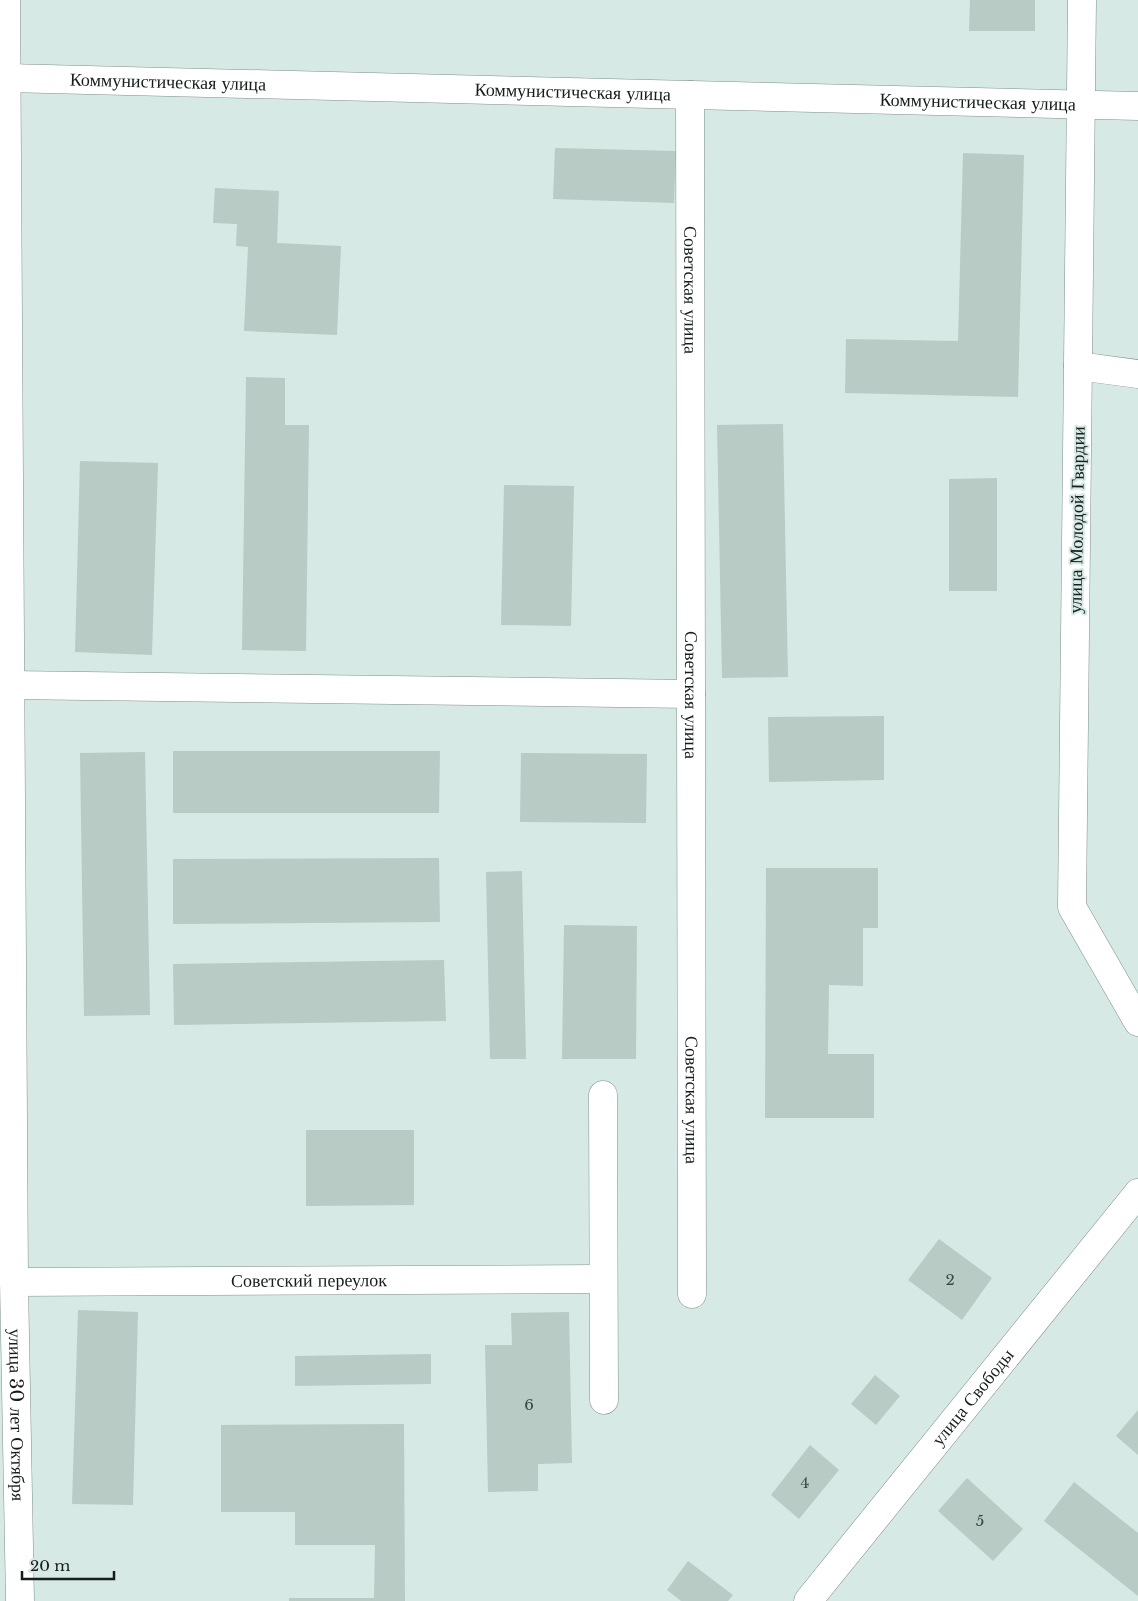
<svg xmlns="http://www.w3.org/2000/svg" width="1138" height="1601" font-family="'Libre Baskerville',serif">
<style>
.building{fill:#b8cbc5}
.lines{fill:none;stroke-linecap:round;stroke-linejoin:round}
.minor-casing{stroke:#7f908b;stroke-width:29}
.minor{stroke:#fff;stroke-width:28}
.labels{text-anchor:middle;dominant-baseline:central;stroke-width:4;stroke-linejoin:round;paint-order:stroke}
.number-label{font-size:15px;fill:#3e4846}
.street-label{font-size:18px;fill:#161d1b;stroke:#d6e9e4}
</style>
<rect width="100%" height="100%" fill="#d6e9e4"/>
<path class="building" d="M970,0H1035V31H969Z
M555,148L676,151L674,203L553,199Z
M963,153L1024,155L1018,397L845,393L846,339L958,341Z
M215,188L279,191L277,243L341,246L337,335L244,331L248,247L236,246L237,224L213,223Z
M246,377L285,378V425H309L306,651L242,650Z
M783,424L788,677L722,678L717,425Z
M80,461L158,463L152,655L75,652Z
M997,478V591H949V479Z
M504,485L574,486L571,626L501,625Z
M884,716V780L769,782L768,717Z
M173,751H440L439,813H173Z
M145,752L150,1015L84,1016L80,753Z
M521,753L647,754L646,823L520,822Z
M439,858L440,922L173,924V859Z
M766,868H878V928H863V986L829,985L828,1054H874V1118H765Z
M522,871L526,1059H490L486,872Z
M564,925L637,926L636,1059H562Z
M444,960L446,1021L174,1025L173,964Z
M306,1130H414V1205L306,1206Z
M939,1239L992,1278L962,1320L908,1280Z
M78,1310L138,1312L133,1505L72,1504Z
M569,1312L572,1463L538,1464V1491L488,1492L485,1345H512L511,1313Z
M431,1354V1384L295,1386V1356Z
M875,1375L900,1396L876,1425L851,1404Z
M1138,1410V1455L1116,1436Z
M404,1424L405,1601H289V1598H374L375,1545H295V1512H221V1425Z
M810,1445L839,1470L799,1519L771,1495Z
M967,1478L1023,1529L993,1561L938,1511Z
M1074,1482L1138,1533V1596L1044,1521Z
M688,1561L733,1595L728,1601H681L667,1590Z"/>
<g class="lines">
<defs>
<g id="minor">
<path id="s1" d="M6,0L14,1282L20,1601"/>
<path d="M1082,0L1072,907L1138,1022"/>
<path id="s2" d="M7,78L1138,106"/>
<path id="s3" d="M690,95L692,1294"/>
<path d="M1078,366L1138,374"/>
<path d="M10,685L691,694"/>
<path d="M603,1095L604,1400"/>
<path id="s4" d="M14,1282L603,1279"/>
<path id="s5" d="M808,1601L1138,1193"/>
</g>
</defs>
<use href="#minor" class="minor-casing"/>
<use href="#minor" class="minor"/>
</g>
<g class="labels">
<g class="number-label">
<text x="950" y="1279">2</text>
<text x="529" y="1404">6</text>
<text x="805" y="1482">4</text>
<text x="980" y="1520">5</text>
</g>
<g class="street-label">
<text stroke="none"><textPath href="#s2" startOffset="161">Коммунистическая улица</textPath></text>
<text stroke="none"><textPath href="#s2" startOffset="566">Коммунистическая улица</textPath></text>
<text stroke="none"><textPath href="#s2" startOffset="971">Коммунистическая улица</textPath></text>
<text stroke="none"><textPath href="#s3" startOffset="195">Советская улица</textPath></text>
<text transform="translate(1077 520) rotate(-89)">улица Молодой Гвардии</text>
<text stroke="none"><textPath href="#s3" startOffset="600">Советская улица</textPath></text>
<text stroke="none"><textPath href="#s3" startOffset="1005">Советская улица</textPath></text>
<text stroke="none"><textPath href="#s4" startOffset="295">Советский переулок</textPath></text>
<text stroke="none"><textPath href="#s5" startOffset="262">улица Свободы</textPath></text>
<text stroke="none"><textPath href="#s1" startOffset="1415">улица 30 лет Октября</textPath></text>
</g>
</g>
<path d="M22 1571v8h92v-8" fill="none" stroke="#161d1b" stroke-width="2.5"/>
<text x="30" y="1571" font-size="15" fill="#161d1b" stroke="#d6e9e4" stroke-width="4" paint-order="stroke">20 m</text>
</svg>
